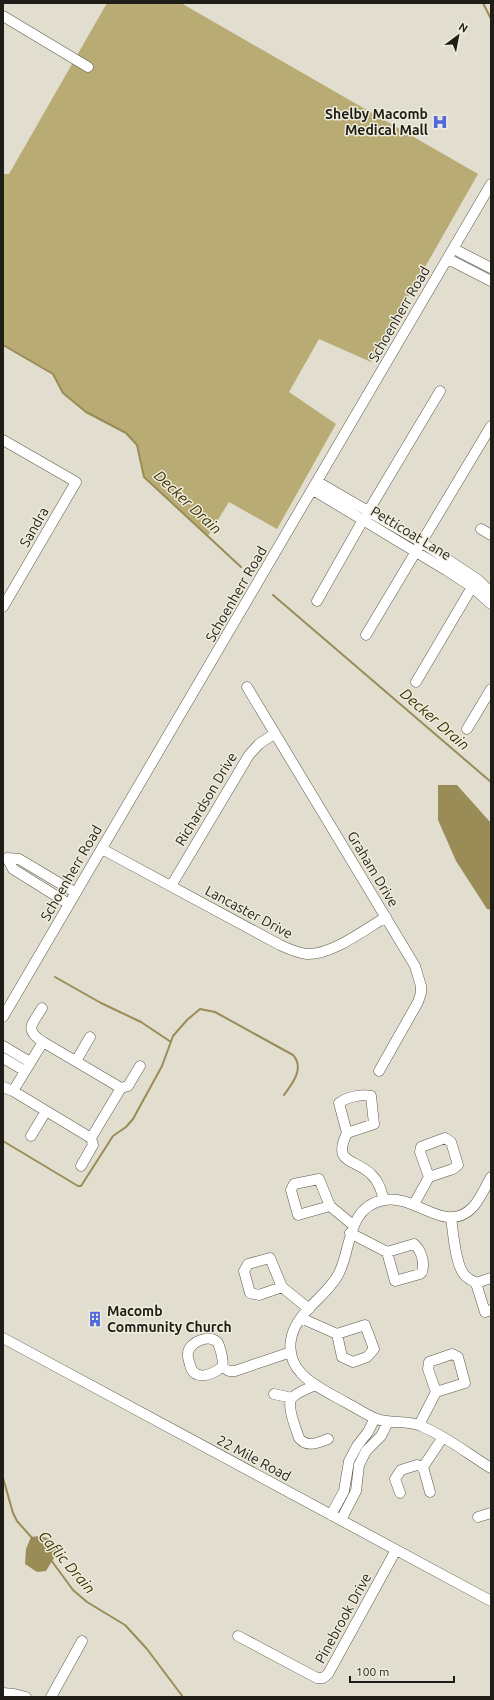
<svg xmlns="http://www.w3.org/2000/svg" width="494" height="1700" font-family="Ubuntu,sans-serif">
<style>
.forest{fill:#b9ab74}
.water{fill:#9a8c56}
.lines{fill:none;stroke-linecap:round;stroke-linejoin:round}
.stream{stroke:#9a8c56;stroke-width:2}
.minor-casing{stroke:#5c594c;stroke-width:11}
.minor{stroke:#fff;stroke-width:10}
.labels{text-anchor:middle;dominant-baseline:central;stroke-width:3;stroke-linejoin:round;paint-order:stroke}
.poi-label{font-size:14px;font-weight:bold;fill:#1e1d17;stroke:#efecdc;text-anchor:end}
.street-label{font-size:14px;fill:#1e1d17;stroke:#efecdc}
.water-label{font-size:15px;font-style:italic;fill:#3b3001;stroke:#efecdc}
</style>
<rect width="100%" height="100%" fill="#e2decf"/>
<path class="forest" d="M107,3H181L478,174L371,362L319,339L289,392L336,424L277,529L229,502L208,536L144,477L137,445L126,433L86,412L63,393L53,374L3,345V174H9Z"/>
<path class="water" d="M438,785H457L491,823V910L487,909L456,861L438,820Z
M40,1536L53,1540L58,1551L46,1571L37,1572L25,1564L26,1549L31,1537Z"/>
<g class="lines">
<path class="stream" d="M483,3L491,19
M3,345L53,374L63,393L86,412L126,433L137,445L144,477L241,567
M273,595L491,782
M491,970V981
M55,977L101,1003L141,1022L171,1042
M3,1141L78,1186H81L113,1136L126,1127L133,1119L162,1066L173,1036L187,1020L200,1009L215,1012L293,1055C305,1068 292,1084 284,1095
M3,1478L13,1513L17,1521L33,1539
M51,1560L73,1590L87,1602L125,1625L147,1649L183,1697"/>
<defs>
<path id="minor" d="M3,16L88,67
M454,249L491,268
M448,259L491,281
M3,440L76,482L3,607
M318,482L421,542L477,579L491,592
M313,490L446,570L472,587L491,604
M481,529L491,535
M317,601L363,520L440,391
M366,635L491,426
M416,682L475,582
M247,687L415,966L421,986V993L418,1002L379,1071
M467,729L491,689
M102,849L280,945C289,949 297,953 307,954C332,955 364,930 386,917
M171,886L249,755L259,744L274,734
M69,904L13,869L7,858L19,859L76,893
M42,1008C33,1024 23,1029 43,1042
M3,1017L491,184
M43,1042L121,1088L91,1138L13,1091Z
M3,1046L30,1062
M3,1058L25,1071
M76,1061L90,1037
M3,1087L13,1091
M121,1088L128,1086L140,1066
M347,1133L339,1103C347,1097 361,1094 371,1096L374,1124L347,1133C332,1164 354,1158 371,1174C379,1182 381,1190 384,1200
M31,1136L46,1111
M81,1166L93,1145L91,1138
M491,1177C486,1186 481,1197 474,1206C446,1237 417,1194 384,1200C346,1207 352,1250 338,1275C326,1297 299,1310 292,1335C282,1372 318,1387 345,1402C355,1407 366,1415 377,1419C391,1424 407,1420 421,1426C446,1436 468,1454 491,1468
M414,1204L429,1177L453,1169L458,1165L451,1142L445,1138L421,1147L420,1152L429,1177
M330,1206L298,1215L291,1190L294,1184L319,1179L330,1206L353,1225
M451,1217C453,1232 455,1261 463,1273C466,1278 471,1280 476,1283L485,1312L491,1310
M350,1233L387,1252L414,1244C421,1250 425,1262 422,1272L420,1274L395,1281L387,1252
M476,1283L491,1278
M282,1287L259,1295L250,1293L244,1271L248,1264L270,1258L282,1287L309,1309
M301,1318L337,1334L365,1325L374,1349L367,1357L353,1362L342,1357L337,1334
M3,1338L491,1601
M222,1367C212,1375 194,1382 190,1365C189,1361 187,1356 188,1353C189,1342 210,1333 218,1343C219,1345 220,1349 221,1352C222,1358 224,1362 222,1367L229,1371H235L291,1352
M315,1385C308,1389 297,1392 292,1398C286,1405 296,1429 299,1438C307,1448 317,1443 328,1439
M274,1394L292,1398
M419,1425L436,1392L465,1383L458,1357L452,1354L429,1362L428,1369L436,1392
M430,1492L423,1467L443,1437
M400,1493L395,1479L401,1470L417,1465L423,1467
M331,1515L344,1491L349,1461L357,1446L368,1432L375,1418
M478,1517L491,1513
M341,1520L356,1491L359,1465L366,1451L381,1436L388,1422
M238,1636L317,1678H323L328,1674L396,1550
M3,1693L14,1694L26,1697
M51,1697L82,1641"/>
</defs>
<use href="#minor" class="minor-casing"/>
<use href="#minor" class="minor"/>
</g>
<defs>
<symbol id="hospital-bare" viewBox="-9 -9 18 18"><path d="M-5-5h3v3.5h4V-5h3V5h-3V1.5h-4V5h-3Z" fill="#5169de" stroke="#efecdc" stroke-width="2.5" paint-order="stroke"/></symbol>
<symbol id="building-bare" viewBox="-9 -9 18 18"><path d="M-4-6H4V6H1V3H-1V6H-4ZM-2.5-4.3h1.7v1.8h-1.7ZM.8-4.3h1.7v1.8H.8ZM-2.5-1h1.7V.8h-1.7ZM.8-1h1.7V.8H.8Z" fill="#5169de" stroke="#efecdc" stroke-width="2.5" paint-order="stroke"/></symbol>
</defs>
<g fill-rule="evenodd">
<use href="#hospital-bare" x="429" y="111" width="22" height="22"/>
<use href="#building-bare" x="84" y="1308" width="22" height="22"/>
</g>
<g class="labels">
<g class="poi-label">
<text x="428" y="114">Shelby Macomb<tspan x="428" dy="16">Medical Mall</tspan></text>
<text x="107" y="1311" text-anchor="start">Macomb<tspan x="107" dy="16">Community Church</tspan></text>
</g>
<g class="street-label">
<text transform="translate(399 314) rotate(-60)">Schoenherr Road</text>
<text transform="translate(34 527) rotate(-60)">Sandra</text>
<text transform="translate(411 533) rotate(31)">Petticoat Lane</text>
<text transform="translate(236 594) rotate(-60)">Schoenherr Road</text>
<text transform="translate(206 799) rotate(-59)">Richardson Drive</text>
<text transform="translate(373 869) rotate(59)">Graham Drive</text>
<text transform="translate(71 873) rotate(-60)">Schoenherr Road</text>
<text transform="translate(249 912) rotate(28)">Lancaster Drive</text>
<text transform="translate(254 1458) rotate(28)">22 Mile Road</text>
<text transform="translate(343 1618) rotate(-61)">Pinebrook Drive</text>
</g>
<g class="water-label">
<text transform="translate(188 502) rotate(43)">Decker Drain</text>
<text transform="translate(435 719) rotate(41)">Decker Drain</text>
<text transform="translate(67 1562) rotate(49)">Caflic Drain</text>
</g>
</g>
<rect width="494" height="1700" fill="none" stroke="#1e1d17" stroke-width="8"/>
<g transform="translate(458 36) rotate(32)" stroke="#efecdc" stroke-width="3" paint-order="stroke">
<path d="M0-3L7 15L0 10L-7 15Z" fill="#1e1d17"/>
<text y="-6" font-size="11" font-weight="bold" text-anchor="middle" fill="#1e1d17">N</text>
</g>
<path d="M350 1676v6h104v-6" fill="none" stroke="#1e1d17" stroke-width="2"/>
<text x="356" y="1676" font-size="12" fill="#1e1d17" stroke="#efecdc" stroke-width="3" paint-order="stroke">100 m</text>
</svg>
